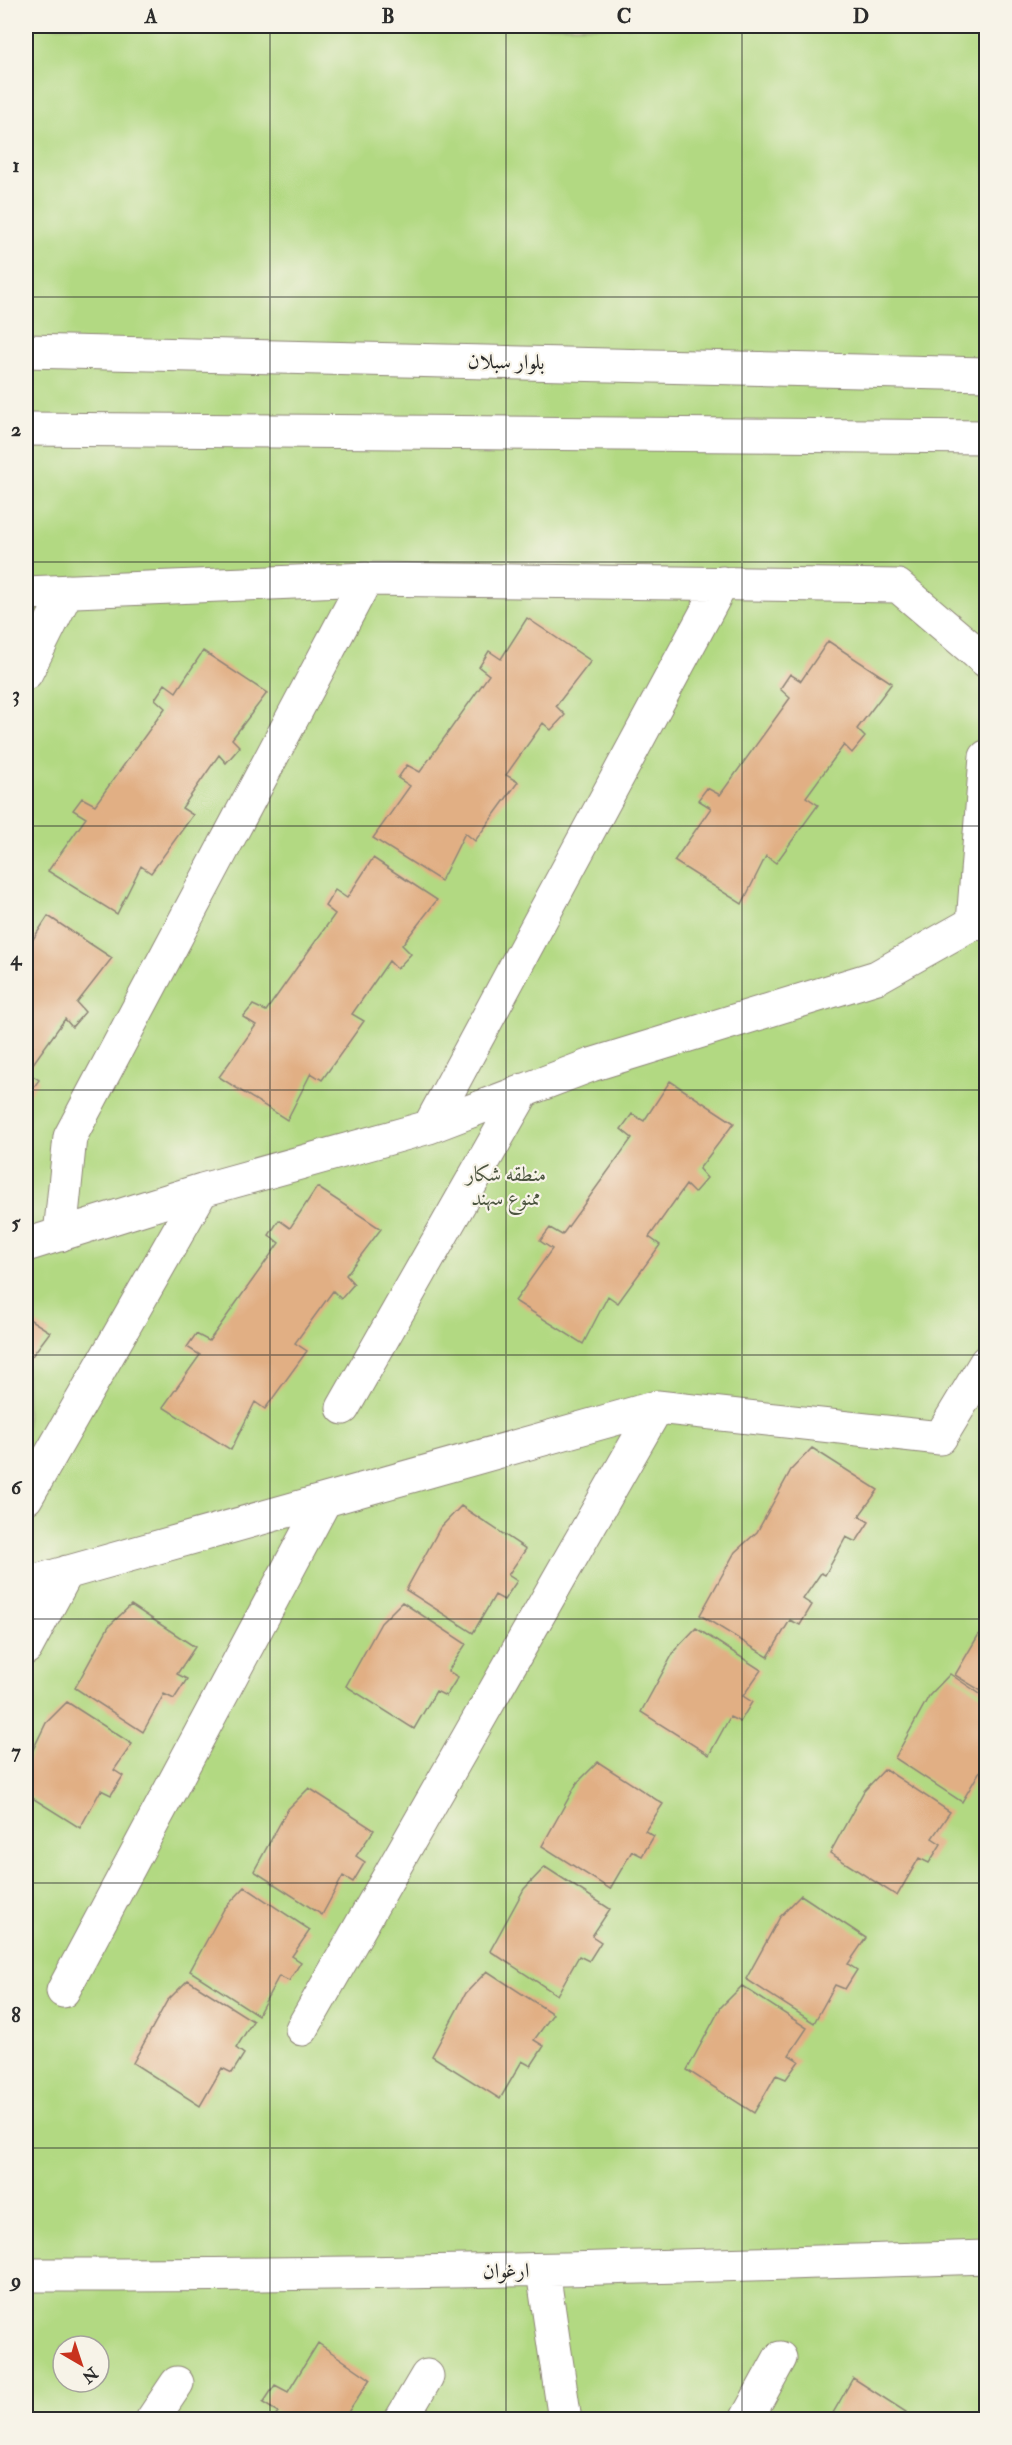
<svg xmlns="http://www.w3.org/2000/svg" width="1012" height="2445" font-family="'IM FELL Double Pica',Amiri,serif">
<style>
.green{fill:#b2d982;stroke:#6e8256;stroke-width:1.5;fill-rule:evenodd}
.building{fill:#e1af84}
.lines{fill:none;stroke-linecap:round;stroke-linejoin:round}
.minor-casing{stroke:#8e8577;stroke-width:35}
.tertiary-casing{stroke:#8e8577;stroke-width:35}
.minor{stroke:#fff;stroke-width:33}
.tertiary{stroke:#fff;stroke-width:33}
.grid{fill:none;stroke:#2b2b2b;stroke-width:1.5;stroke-opacity:0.55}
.labels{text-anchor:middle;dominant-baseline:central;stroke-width:4.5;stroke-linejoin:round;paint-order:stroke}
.street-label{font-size:21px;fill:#2b2b2b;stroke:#f7f3e8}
.park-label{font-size:21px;fill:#4d5641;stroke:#f7f3e8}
.neatline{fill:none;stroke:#2b2b2b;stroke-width:2}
.grid-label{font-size:20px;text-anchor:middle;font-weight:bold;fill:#2b2b2b}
</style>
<rect width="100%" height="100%" fill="#f7f3e8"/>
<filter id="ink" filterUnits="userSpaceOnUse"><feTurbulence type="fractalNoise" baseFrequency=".0167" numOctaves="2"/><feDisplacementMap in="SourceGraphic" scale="12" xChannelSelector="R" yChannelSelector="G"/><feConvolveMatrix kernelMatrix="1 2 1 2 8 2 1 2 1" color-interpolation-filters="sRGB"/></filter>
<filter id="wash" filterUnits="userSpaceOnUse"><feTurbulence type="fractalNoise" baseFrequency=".008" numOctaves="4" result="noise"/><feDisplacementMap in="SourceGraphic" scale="24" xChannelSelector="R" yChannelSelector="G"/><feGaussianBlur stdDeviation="1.35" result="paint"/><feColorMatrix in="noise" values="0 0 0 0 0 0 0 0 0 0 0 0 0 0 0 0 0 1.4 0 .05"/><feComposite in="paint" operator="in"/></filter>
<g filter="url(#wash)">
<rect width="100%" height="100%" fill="#f2dfc3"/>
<path class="green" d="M26,26H986V2419L26,2420ZM63,2346H99V2382H63Z"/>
<g id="blocks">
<path class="building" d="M527,618L591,661L556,706L565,715L551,730L543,723L506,775L518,782L475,841L465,833L441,881L373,838L410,786L398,778L407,765L420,772L489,675L479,667L489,651L501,659Z
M828,641L892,683L857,729L865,737L852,753L844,745L806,797L818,805L776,863L766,856L742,904L674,861L711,808L698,800L707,788L720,795L790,698L780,689L790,674L801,681Z
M203,651L267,693L232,739L240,747L226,763L219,755L182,808L193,815L151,873L141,866L117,914L48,871L86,818L73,810L82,798L95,805L165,708L155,699L165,684L176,692Z
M373,858L437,900L402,945L411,954L397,969L389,961L352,1014L364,1021L322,1080L311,1073L287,1120L219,1077L256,1025L243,1017L253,1005L266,1011L335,914L325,906L335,890L347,898Z
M48,916L112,958L77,1003L85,1012L72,1027L65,1019L27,1072L39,1080L26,1098V950Z
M670,1081L734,1123L699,1169L707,1178L694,1193L686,1185L649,1237L660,1245L618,1303L608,1296L583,1344L515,1301L552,1249L540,1241L550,1228L562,1235L632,1138L621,1129L632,1114L644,1121Z
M317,1187L381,1229L346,1275L354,1284L341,1299L333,1291L295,1343L307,1351L265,1409L255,1402L231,1450L163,1407L200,1355L187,1347L196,1334L209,1341L279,1243L269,1235L279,1220L290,1228Z
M26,1317L50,1332L26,1364Z
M812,1448L878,1490L859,1516L869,1522L856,1542L846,1537L825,1575L821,1573L803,1599L812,1605L800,1625L790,1620L768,1657L700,1615L735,1552L757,1532L791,1470Z
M461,1506L526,1549L508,1575L517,1581L504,1600L495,1595L473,1633L406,1590L440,1528Z
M402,1602L466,1644L448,1671L458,1677L446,1696L436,1691L414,1729L346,1686L381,1623Z
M131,1605L195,1647L177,1674L187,1679L174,1699L164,1694L143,1732L75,1688L109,1626Z
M986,1622V1694L955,1675Z
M696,1628L761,1670L743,1696L752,1702L740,1722L730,1717L709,1755L641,1712L675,1650Z
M950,1674L986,1698V1765L984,1764L962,1802L895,1758L929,1696Z
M67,1702L132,1744L114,1770L123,1776L111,1795L101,1790L80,1828L26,1794V1764L46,1723Z
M598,1762L663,1804L645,1831L654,1836L642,1856L632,1851L610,1889L542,1846L577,1783Z
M885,1769L950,1812L932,1838L941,1844L929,1863L919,1858L897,1896L830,1853L864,1791Z
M309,1788L374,1830L356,1856L365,1862L353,1882L343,1876L322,1915L254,1871L288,1809Z
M545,1867L610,1909L592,1936L601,1942L589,1961L579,1956L557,1995L490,1951L524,1889Z
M245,1887L310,1930L292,1956L301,1962L289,1981L279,1976L258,2015L190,1971L224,1909Z
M801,1895L866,1938L848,1964L857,1970L845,1989L835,1985L814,2023L746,1979L780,1917Z
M487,1971L553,2014L534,2040L544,2046L531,2066L522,2061L500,2099L432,2056L466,1993Z
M188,1980L253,2021L236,2048L244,2054L232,2073L222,2068L200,2106L133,2063L167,2001Z
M742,1986L807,2028L789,2055L799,2061L786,2079L776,2075L754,2113L687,2070L721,2007Z
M318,2343L370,2379L343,2420H272L278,2412L263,2403L275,2385L288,2392Z
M853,2378L906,2412L902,2420H829Z"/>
</g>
</g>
<g filter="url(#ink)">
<use href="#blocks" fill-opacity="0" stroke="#8e8577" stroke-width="1.5"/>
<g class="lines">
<defs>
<path id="minor" d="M26,593L366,579L898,586L986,661
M26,673L67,591
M973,923L986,757
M429,1127L722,583
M60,1235L70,1137L366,579
M26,1245L202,1190L429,1127L591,1065L877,977L973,923L986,924
M343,1408L524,1090
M26,1498L202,1190
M26,1584L657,1407L940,1438L986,1362
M26,1648L67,1572
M63,1991L325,1500
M302,2029L657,1407
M543,2271L565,2420
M26,2275C346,2276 666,2267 986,2257
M152,2420L177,2383
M401,2420L427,2376
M746,2420L780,2358"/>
<path id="tertiary" d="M26,351L986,374
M26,429L986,437"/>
</defs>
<use href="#minor" class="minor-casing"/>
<use href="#tertiary" class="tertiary-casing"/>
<use href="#minor" class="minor"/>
<use href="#tertiary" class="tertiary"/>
</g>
</g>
<path class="grid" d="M270,26V2420M506,26V2420M742,26V2420M26,297H986M26,562H986M26,826H986M26,1090H986M26,1355H986M26,1619H986M26,1883H986M26,2148H986"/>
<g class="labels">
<g class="street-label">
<text transform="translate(506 362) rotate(1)">بلوار سبلان</text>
<text transform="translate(506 2271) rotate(-1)">ارغوان</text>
</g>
<g class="park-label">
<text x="506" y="1174">منطقه شکار<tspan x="506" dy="24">ممنوع سهند</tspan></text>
</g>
</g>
<rect width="1012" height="2445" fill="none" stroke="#f7f3e8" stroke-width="66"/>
<g transform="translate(81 2364) rotate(141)"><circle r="28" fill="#f7f3e8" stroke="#a5a39c" stroke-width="1.5"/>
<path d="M0-4.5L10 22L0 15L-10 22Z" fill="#c8321e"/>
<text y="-9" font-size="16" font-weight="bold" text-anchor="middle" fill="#2b2b2b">N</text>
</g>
<rect x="33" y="33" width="946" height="2379" class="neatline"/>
<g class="grid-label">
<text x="151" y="23">A</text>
<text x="388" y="23">B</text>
<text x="624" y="23">C</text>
<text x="861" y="23">D</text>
<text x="16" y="172">1</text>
<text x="16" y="436">2</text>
<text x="16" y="701">3</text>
<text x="16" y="965">4</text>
<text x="16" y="1229">5</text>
<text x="16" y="1494">6</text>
<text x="16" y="1758">7</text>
<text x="16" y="2022">8</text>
<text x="16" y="2287">9</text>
</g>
</svg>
